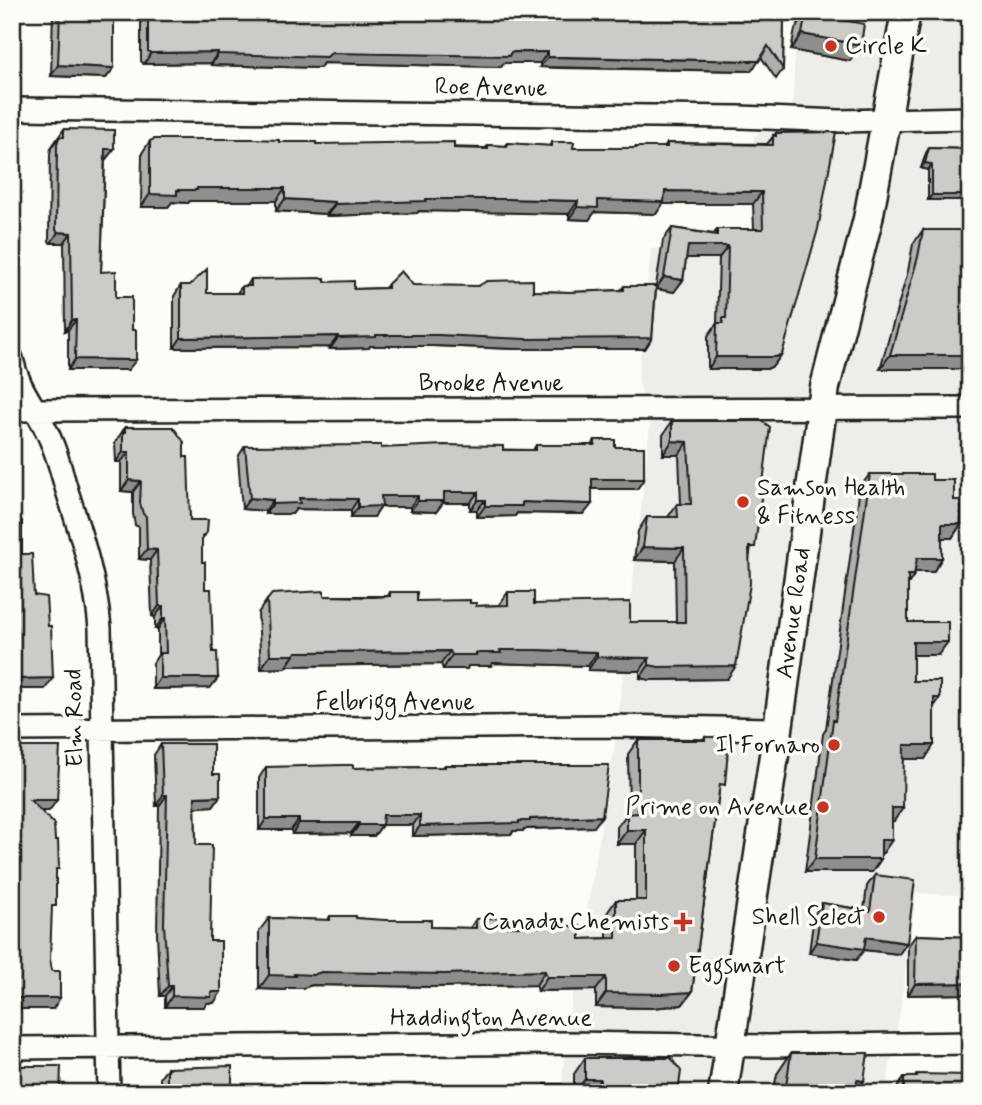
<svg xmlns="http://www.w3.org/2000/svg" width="982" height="1105" font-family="Mynerve,sans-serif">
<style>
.built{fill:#eeede9}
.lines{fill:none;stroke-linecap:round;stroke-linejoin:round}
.street-casing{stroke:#1c1c1c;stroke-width:26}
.secondary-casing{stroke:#1c1c1c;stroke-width:33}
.street{stroke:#fdfcf7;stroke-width:21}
.secondary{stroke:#fdfcf7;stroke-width:28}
.wall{fill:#afafac;stroke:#1c1c1c;stroke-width:2}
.shaded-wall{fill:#8f8e8c;stroke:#1c1c1c;stroke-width:2}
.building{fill:#cccbc8;stroke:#1c1c1c;stroke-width:2}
.poi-dot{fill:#c8321e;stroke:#fdfcf7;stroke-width:2.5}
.labels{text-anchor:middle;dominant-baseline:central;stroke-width:7;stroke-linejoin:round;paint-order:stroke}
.poi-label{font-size:24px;fill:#1c1c1c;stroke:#fdfcf7;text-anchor:end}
.street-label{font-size:24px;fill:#1c1c1c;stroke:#fdfcf7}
</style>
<rect width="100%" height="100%" fill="#fdfcf7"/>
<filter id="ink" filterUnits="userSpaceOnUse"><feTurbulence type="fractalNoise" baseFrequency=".0143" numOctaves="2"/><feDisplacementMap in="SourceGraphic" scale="14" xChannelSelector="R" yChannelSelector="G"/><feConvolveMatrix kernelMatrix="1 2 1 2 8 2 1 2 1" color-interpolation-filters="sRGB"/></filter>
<g filter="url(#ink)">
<path class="built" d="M796,12H970V896L916,893L899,1017L885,1093H561L566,1034L615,745L650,425L638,378L651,249L754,241V137L793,104Z"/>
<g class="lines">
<defs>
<path id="street" d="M12,109L739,117L840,121L970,118
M12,359C19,392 39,410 51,441C59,459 63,479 69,497C83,541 96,582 100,628L109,1093
M12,410L970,408
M12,730L613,726L778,729
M12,1048L567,1043L768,1046L970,1043"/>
<path id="secondary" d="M723,1093L778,729L825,387L868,219L906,12"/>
</defs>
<use href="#street" class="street-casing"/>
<use href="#secondary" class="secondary-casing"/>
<use href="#street" class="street"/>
<use href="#secondary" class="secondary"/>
</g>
<path class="wall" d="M53,12H114V68L106,78L51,76Z
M144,12L712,13V15L784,17L783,69L776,79L761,57L751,71L558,68L540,67V63H504L501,67L323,63L320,68L211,65V63L144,64L141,61V16Z
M806,13L861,45L850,61L791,50L795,29Z
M64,129L114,149L106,159H105L101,272L116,297L128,370H68V330L65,331L64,243H51L49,241L50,154L51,148Z
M776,133L782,354L773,366L767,369H708V336L717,323L719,258H686L683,280L674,292L656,289L652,338L645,349H517L432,346H370L369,348L330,349V347L174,348V296L181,285L207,293H237L242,286H247L251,279L325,282L354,289L385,288L388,284L533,291L570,292L621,290L624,286H656L663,240L672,228L714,234L717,229H754L753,204H663L656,214L595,212L589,220L569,219V214L500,212L419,211L417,213L327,216L326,214L276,211V201H190L188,203L172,202L168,207H141L142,153L150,141L279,142L316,144L486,148L488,145L506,146L507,143L549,146L552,142L573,148H635L636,147H665L667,143L767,144Z
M929,148L970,149V200H928V170L921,168L926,153Z
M923,230L970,369H880L908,271L913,244Z
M672,421H762L750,554L727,679L650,680L640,678V671L588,670V666L528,664L493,663L491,666H468L467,669H443L441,664L287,666L285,668L261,669L258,613L267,600L324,596H388L390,592L417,601L470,603L476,606L499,605L508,592L534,604L630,622H676L675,561L634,560L638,531L647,517H668L677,504H681L679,455H663V435Z
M125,427L184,457L190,520L207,532L202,540V562L213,652L218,678L210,688L153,689V663L158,655V629H155V617L152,616L150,560L139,559V527L135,525L133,514V492L121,491V462H116L115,443Z
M595,440L615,447L637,489H592L584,514L517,513L515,516L477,517V510H470V503H443L436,512L410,511V507H381L374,517H351V510L296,509L292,514H265V511L242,509L238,457L245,446L533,450L536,445H591Z
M870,474L932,480L954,500L961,524L952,538H942V558L933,572H915L914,575L908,584V622L938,655H913V681L940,698L934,706L925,759H904L894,821H892L883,853H881V859L872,872H805L823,734L826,729L860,487Z
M705,737L719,792L692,992L682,1005L652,1008L596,1007V990L538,991L536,985L435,987L312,985L303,988H286L285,990L259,989V931L269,918L328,920L330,916L356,918L431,927L470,928L476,919L507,927H540L545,919L564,926L580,939L607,938V913L616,900H636V844H617V827L627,814H629L628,754L638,740H702Z
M161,744L213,774L220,796L213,806L195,807L196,845L210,941L214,1003H207L204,1007H165V996H160L157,934L159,806H156L154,755Z
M445,765L594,827L524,829L523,831H513L512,834L413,836V825H382L374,836H351V833L292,834L291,830H259V778L266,767L353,768L443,767Z
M875,875L899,954L864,950L856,960L809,953L814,915L822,903L864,910L867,886Z
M916,935L970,937V994L908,995V946Z
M791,1053L856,1093H773L777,1074Z
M585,1058L678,1093H574V1074Z
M167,1068L232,1088L229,1093H160V1078Z
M917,1074L970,1093H897V1088L904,1077H915Z"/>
<path class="shaded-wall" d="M802,34L861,45L850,61L791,50Z
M218,52L211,63L144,64L151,53Z
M548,52L540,63H504L501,67L323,63L320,68L211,65L218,54L331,53Z
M548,57L759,61L751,71L540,67Z
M58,65L114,68L106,78L51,76Z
M105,149H114L106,159L98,160Z
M925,163L932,164L928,170L921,168Z
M197,188H285L276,201H190L188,203L172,202L168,207H141L150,194Z
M665,191L762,192L753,204H663L656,214L595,212L589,220L569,219L577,207L598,200Z
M932,195H970V200H928Z
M285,199L335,202L326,214L276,211Z
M426,199H508L578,201L569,214L419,211L417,213L327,216L335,204Z
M58,232L71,233L64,243H51Z
M688,246H728L719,258H679Z
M664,277L683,280L674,292L656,289Z
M72,320H76L68,330L65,331Z
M376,335H439L652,338L645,349H517L432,346H370L369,348L330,349L338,338Z
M338,336L330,347L174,348L181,338Z
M782,354L773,366L767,369H708L716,357Z
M890,355H970V369H880Z
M75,359L136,360L128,370H68Z
M672,441L688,442L679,455H663Z
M123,452H129L121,462H116Z
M592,479H644L637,489H584Z
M129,480L141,481L133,492L121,491Z
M444,492H478L470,503H443L436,512L410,511L418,501Z
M381,496H418L410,507H381L374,517H351L358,507Z
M250,498L273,500L265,511L242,509Z
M299,498L358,499L351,510L296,509L292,514H265L273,504Z
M478,500H485L477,510H470Z
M522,502L592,504L584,514L517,513L515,516L477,517L485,506Z
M942,524H961L952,538H933Z
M643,547L684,548L675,561L634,560Z
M147,549L157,550L150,560L139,559Z
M917,558H942L933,572H908Z
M908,575H914L905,589Z
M159,606H163L155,617L152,616Z
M163,618H165L158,629H155Z
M913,642H948L938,655H904Z
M500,650H537L597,652L588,666L493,663L491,666H468L467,669H443L452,655Z
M450,651L441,664L287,666L296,652Z
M270,655H294L285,668L261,669Z
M597,657L649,658L640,671L588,670Z
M649,665L736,666L727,679L650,680L640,678Z
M53,678L45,689H12V679Z
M160,678H218L210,688L153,689Z
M934,698H940L931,711Z
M904,745H934L925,759H895Z
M163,795H167L159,806H156Z
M220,796L213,806L188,808L195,797Z
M30,800H57L49,811H23Z
M892,808H903L894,821L883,822Z
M383,815H420L413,825H382L374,836H351L359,825Z
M602,816L594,827L524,829L523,831H513L512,834L413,836L420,826L519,821L530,819Z
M266,819H299L291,830H259Z
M299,823H359L351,833L292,834Z
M627,830H646L636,844H617Z
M881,840H892L883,853H872Z
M815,859H881L872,872H805Z
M866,937L907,943L899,954L864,950L856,960L809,953L816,942Z
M545,971L536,985L435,987L312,985L303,988H286L285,990L259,989L269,975L294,974L321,972Z
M547,977H606L596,990L538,991Z
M970,983V994L908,995L915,984Z
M168,986H172L165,996H160Z
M211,992H221L214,1003H207L204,1007H165L172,996Z
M692,992L682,1005L652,1008L596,1007L606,993Z
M12,998H60L53,1009H12Z
M585,1079H600L591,1093H575Z
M857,1080L864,1081L856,1093H848Z
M214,1088H232L229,1093H211Z"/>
<path class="building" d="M60,12H114V68L58,65Z
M148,12L712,13V15L784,17L783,69L768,46L759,61L565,57H548V52H511L509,56L331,53L327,57L218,54V52L151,53L148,51Z
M806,13L864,24L861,45L802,34Z
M64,129L114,130V149H105L101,272L116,271V297H132V330H136V360L75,359L76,320H72L71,233L58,232L56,230L57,144L59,137H64Z
M836,132L818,229L782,354L776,357H716L717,323H723V318H726L728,246H688L683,280L664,277L672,228L717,235V229H763L762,192L665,191L664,202L598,200V208L577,207L578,201L508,199H426V201L335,204V202L285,199V188H197V190H177V195L150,194V141L154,139H254L279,140V142H316V144L454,142V148L488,149V145L507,146V143L552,146V142H574L573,148H636V147H667V143L773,145V135L776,136V133Z
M929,148L970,149V195H932V164L925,163Z
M923,230H970V355H890L918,257Z
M207,269V293H242V286H251V279L325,278V282L354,281V289L388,288V284L401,271L413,285L478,286L487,281L533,280V291L570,292L624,290V286H656L652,338L525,339L439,335H376V337L338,338V336L181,338V285H190Z
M672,421H762L770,427L755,547H749L750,584L736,666L659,667L649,665V658L597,657V652L537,650H500L501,653H476V655H452L450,651L296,652L294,655H270L267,600L272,594L324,591V596L373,597L390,596V592H417V601L470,600V603H476V606L508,605V592H534V604L630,602V622H685L684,548L643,547L647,517H678L677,504H691L688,442L672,441Z
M125,427H173L184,442V457H188L190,520H208L207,532L202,537V562H205V589H211L213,652H217L218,678H160V653H166L165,618H163V606H159L157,550L147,549L146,516L143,514L140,503L141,481L129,480V452H123V432H125Z
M595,440H615V447H644V479H592V504L522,502V506H485V500H478V492H444V501H418V496H381L382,506L358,507V499L299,498L300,503L273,504V500L250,498L245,446L373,445H381V448L444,445L503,446V450H536V445H595Z
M870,474H932V480H954V500H961V524H942V558H917L914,575H908V622H948V642H913V681H940V698H934V745H904L903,808H892V840H881V859H815L833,720L835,721Z
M12,491L15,521H22V554H32L34,595L46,597L48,626H51L53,678L12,679Z
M705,737H716L725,742L728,749L725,785L720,784L692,992L661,994L606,993V977H547L545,971L444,974L321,972L313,975L294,974L295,976L269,975V918L330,920V916H356V918L385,920H431V927L476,928V919L493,918L507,919V927H545V919H564V926H580V939L616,938V900H646V830H627V814L638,813V740H705Z
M161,744H213V774H220V796L195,797L196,845H212L210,941H221V992H211V997L172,996V986H168L164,924L167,795H163Z
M12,747H60L57,800H30L54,824L55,840H58L59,869H56V906H52L50,959L52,971H60V998H12Z
M342,765H353V768L445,767V765H609L602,816L530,819V821H519V823L420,826V815H383L382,825H359V823H299V819H266V767Z
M875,875L915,880L907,943L866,937L864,949L816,942L822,903L870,911Z
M916,935L970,937V983L915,984Z
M791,1053H868L864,1081L857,1080L855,1093H785Z
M585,1058H671L681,1071L678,1093H600V1079H585Z
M12,1066H61L60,1093H12Z
M232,1066V1088H214V1093H167V1068Z
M917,1074L970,1075V1093H904V1077H917Z
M460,1084V1087H496V1091L545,1086V1084H562V1093H268V1087L299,1088V1085H323V1088H406Z"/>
</g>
<g class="poi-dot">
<circle cx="831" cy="46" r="7"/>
<circle cx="743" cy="502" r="7"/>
<circle cx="834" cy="745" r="7"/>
<circle cx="823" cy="807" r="7"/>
<circle cx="879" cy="917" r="7"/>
<path d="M679.5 911.5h7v7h7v7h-7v7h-7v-7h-7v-7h7z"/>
<circle cx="674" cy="966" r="7"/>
</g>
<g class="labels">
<g class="poi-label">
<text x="845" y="46" text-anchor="start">Circle K</text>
<text x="757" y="488" text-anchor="start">Samson Health<tspan x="757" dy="28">&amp; Fitness</tspan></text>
<text x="820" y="745">Il Fornaro</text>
<text x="809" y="807">Prime on Avenue</text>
<text x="865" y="917">Shell Select</text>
<text x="669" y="922">Canada Chemists</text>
<text x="688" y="966" text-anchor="start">Eggsmart</text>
</g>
<g class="street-label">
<text transform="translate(491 88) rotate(1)">Roe Avenue</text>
<text x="491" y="383">Brooke Avenue</text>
<text transform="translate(794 613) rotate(-82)">Avenue Road</text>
<text x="395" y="702">Felbrigg Avenue</text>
<text transform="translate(75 718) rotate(-91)">Elm Road</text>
<text x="491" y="1018">Haddington Avenue</text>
</g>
</g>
<rect width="982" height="1105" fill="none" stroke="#fdfcf7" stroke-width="42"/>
<rect x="21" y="21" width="940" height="1063" fill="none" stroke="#1c1c1c" stroke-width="2.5" filter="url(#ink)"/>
</svg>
